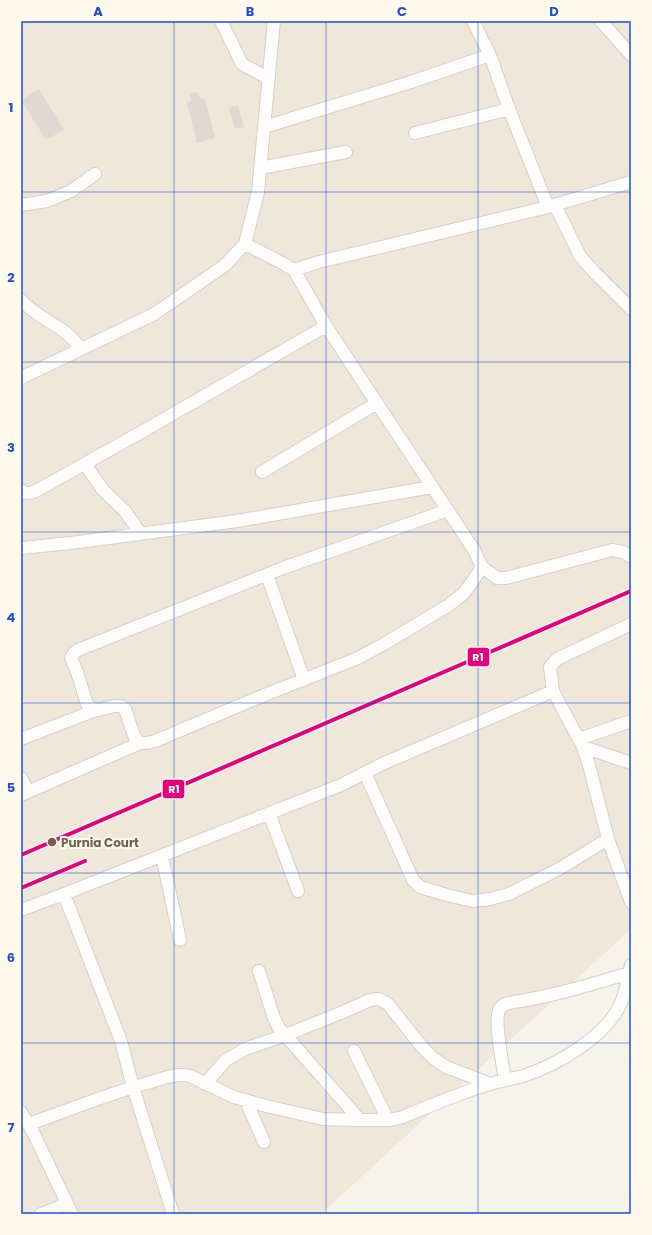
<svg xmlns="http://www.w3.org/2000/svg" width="652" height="1235" font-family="Poppins,sans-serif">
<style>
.residential{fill:#efe7d9}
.building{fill:#e0d9d1}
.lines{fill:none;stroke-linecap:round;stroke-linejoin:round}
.minor-casing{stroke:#d5d0ca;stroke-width:14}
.minor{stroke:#fefdfc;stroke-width:12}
.rail-1-casing{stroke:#fef9ed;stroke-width:7}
.rail-1{stroke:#e5007d;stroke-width:4}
.grid{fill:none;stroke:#1d4ed8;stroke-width:1;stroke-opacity:0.55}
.stop-dot{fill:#735e4d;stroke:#fef9ed;stroke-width:1.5}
.labels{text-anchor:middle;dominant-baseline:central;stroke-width:4;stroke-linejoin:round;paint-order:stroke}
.stop-label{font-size:12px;font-weight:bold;fill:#735e4d;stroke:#fef9ed;text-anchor:start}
.line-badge{stroke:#fef9ed;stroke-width:1.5}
.badge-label{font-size:11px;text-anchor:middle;font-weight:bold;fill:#fff}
.neatline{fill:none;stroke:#1d4ed8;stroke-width:1.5}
.grid-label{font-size:13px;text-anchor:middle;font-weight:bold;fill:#1d4ed8}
</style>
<rect width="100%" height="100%" fill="#f6f3eb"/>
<path class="residential" d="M21,21H631V929L321,1214H21Z"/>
<path class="building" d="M39,89L64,130L46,140L21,100Z
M198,92L200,99L205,98L215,138L197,143L187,103L191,101L190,94Z
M238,105L244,127L235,129L229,108Z"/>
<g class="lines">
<defs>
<path id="minor" d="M221,21L242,64L268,78
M473,21L490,55L509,109L548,207
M601,21L631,55
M264,127L411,82L490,55
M415,133L509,109
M260,168L346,152
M21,205L47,201L71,191L95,174
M555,205L580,256L594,272L631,309
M245,244L284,264L294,270L326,326L474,550L482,567L497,578H506L612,550L623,552L631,557
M294,270L319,262L548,207L631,182
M21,300C35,315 48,320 64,331C71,336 76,343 81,349
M21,378L154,314L224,266L245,244L258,192L274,21
M85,464L103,490L125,511L140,533
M262,472L377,403
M21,490C26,495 30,493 36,491L145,430L326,326
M448,510L283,568L78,650L74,653L71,658L77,672L87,704L91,708L99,710L114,706H121L125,709L132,730L135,738L140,743H147L155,741L267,694L358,658L384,644L449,605L463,594L472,582L482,567
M21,548L71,543L237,521L432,487
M267,575L304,680
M631,624L557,659L550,667L553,691L583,747L589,765L608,839L631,902
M21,739L96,710
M579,739L631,721
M583,747L631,763
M365,773L413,880L420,887L450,896L473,901L490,899L509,894L559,869L608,839
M21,778L28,791
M21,795L140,743
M269,813L298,891
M162,856L180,940
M64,894L121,1041L133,1087L173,1214
M21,910L64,894L341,785L382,764L553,691
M259,971L274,1018L279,1028L360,1120
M354,1051L388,1120
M505,1080C503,1066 494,1022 499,1010C502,1003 513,1002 520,1001C557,995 593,984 629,973
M205,1084L226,1060L245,1049L291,1033L343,1012L370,1000L379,999L388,1004L422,1047L433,1058L446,1067L491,1084
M246,1101L264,1142
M21,1112L34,1134L72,1214
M29,1124C69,1110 110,1093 151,1082C164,1078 177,1073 190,1076L234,1097L266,1106L323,1119L360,1120H388L400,1118C424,1108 449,1098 474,1089C484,1086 495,1082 506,1080C511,1078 518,1078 523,1076C557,1065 606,1037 621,1003C626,991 628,978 631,965
M41,1214L67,1204"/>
</defs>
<use href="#minor" class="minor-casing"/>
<use href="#minor" class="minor"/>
<defs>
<path id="rail-1" d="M21,855L631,591
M21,888L85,861"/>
</defs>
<use href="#rail-1" class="rail-1-casing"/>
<use href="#rail-1" class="rail-1"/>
</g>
<path class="grid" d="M174,21V1214M326,21V1214M478,21V1214M21,192H631M21,362H631M21,532H631M21,703H631M21,873H631M21,1043H631"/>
<circle class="stop-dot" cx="52" cy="842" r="5"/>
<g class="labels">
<g class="stop-label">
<text x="61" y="842">Purnia Court</text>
</g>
</g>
<g class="line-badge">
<rect x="467" y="647" width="23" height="20" rx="4" fill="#e5007d"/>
<rect x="162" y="779" width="23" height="20" rx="4" fill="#e5007d"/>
</g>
<g class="badge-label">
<text x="478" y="661">R1</text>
<text x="174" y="793">R1</text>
</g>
<rect width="652" height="1235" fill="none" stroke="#fef9ed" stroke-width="44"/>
<rect x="22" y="22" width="608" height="1191" class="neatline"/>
<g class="grid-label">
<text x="98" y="16">A</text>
<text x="250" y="16">B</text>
<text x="402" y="16">C</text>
<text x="554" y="16">D</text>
<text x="11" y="112">1</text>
<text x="11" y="282">2</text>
<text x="11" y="452">3</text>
<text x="11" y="622">4</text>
<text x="11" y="792">5</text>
<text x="11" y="962">6</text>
<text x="11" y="1132">7</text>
</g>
</svg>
